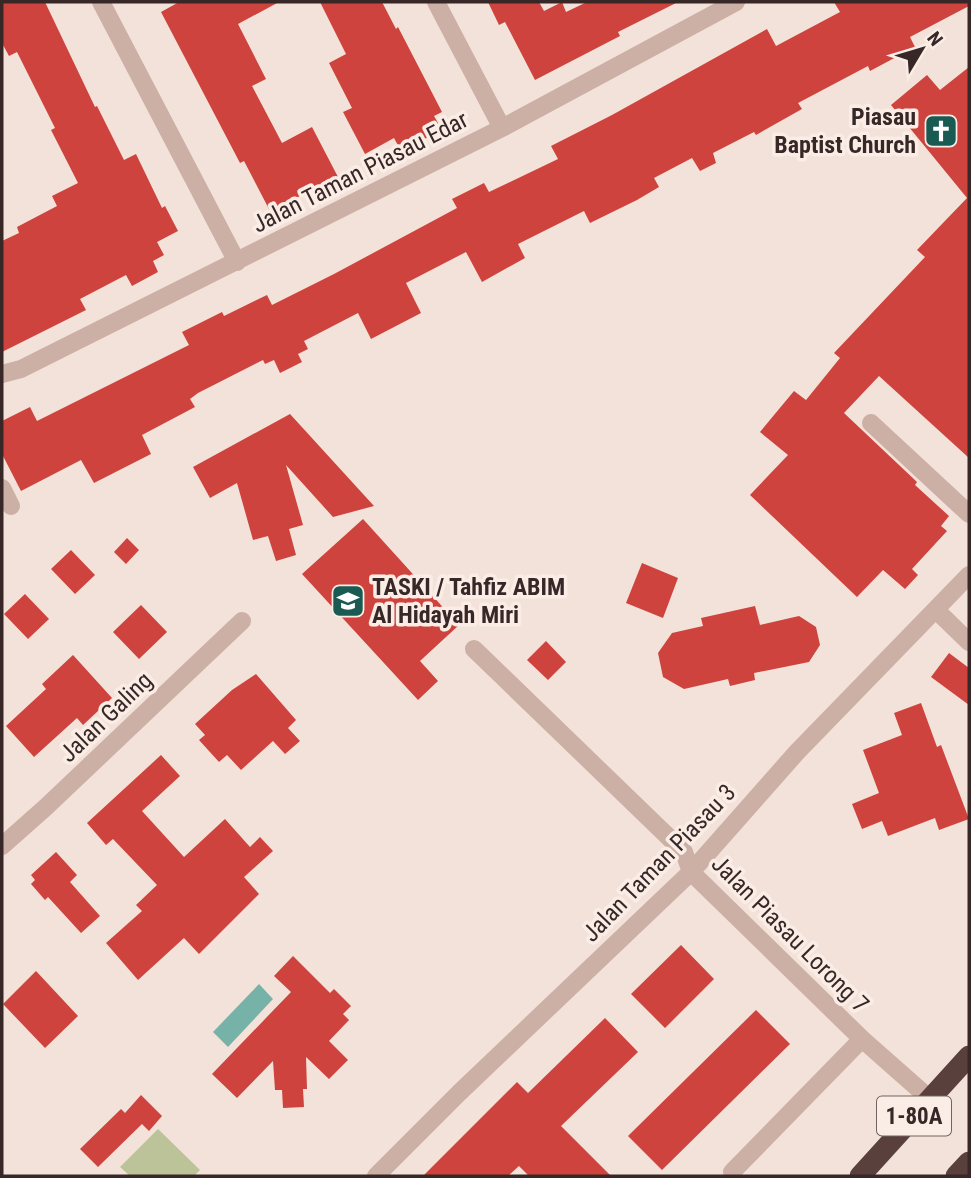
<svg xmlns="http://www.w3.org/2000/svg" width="971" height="1178" font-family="'Roboto Condensed',sans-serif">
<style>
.green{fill:#bdc398}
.water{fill:#77b2a9}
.building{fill:#ce433d}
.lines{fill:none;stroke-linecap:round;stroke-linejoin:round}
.minor{stroke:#ccafa5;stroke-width:18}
.highway{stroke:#59403d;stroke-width:21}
.labels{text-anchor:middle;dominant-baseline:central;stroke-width:7;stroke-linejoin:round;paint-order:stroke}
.shield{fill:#faede6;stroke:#726360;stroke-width:2}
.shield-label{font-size:23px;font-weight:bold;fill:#372827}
.poi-label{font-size:24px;font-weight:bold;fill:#372827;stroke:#faede6;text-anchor:end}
.street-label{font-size:24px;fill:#372827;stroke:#faede6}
</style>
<rect width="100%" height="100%" fill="#f3e2d9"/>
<path class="green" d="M158,1129L200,1170L194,1176H130L120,1167Z"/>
<path class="water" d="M259,984L273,999L228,1047L213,1032Z"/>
<path class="building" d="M2,2H45L95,107L97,106L124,160L136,154L162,208L165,206L178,231L157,242L164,255L153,261L158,272L132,286L126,275L80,299L86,310L2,352V241L19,233L17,227L57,206L52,196L78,183L51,130L55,128L17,52L9,56L2,43Z
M179,2H279L238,24L266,79L252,86L282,143L312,127L338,177L270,211L244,161L240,163L161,12Z
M320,2H382L396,29L398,27L442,112L434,116L442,130L401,151L394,138L365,154L343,112L352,108L329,63L346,54Z
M488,2H539L544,11L562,2L566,12L587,2H678L618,32L620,36L535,80L505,22L499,25Z
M834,2H969V6L910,37L915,47L870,71L868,66L798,103L802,109L756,135L754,132L713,153L716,163L700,171L692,158L654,178L659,187L637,200L590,223L584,211L518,244L525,258L482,282L466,252L406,283L421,313L371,339L358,313L304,341L308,349L298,354L302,362L280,373L274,360L265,364L263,360L198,393L190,399L195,407L142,435L151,454L94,483L81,460L21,491L2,454V421L30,407L37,421L189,345L182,332L222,312L224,316L267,295L272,305L334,274L457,208L452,199L484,183L489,192L558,159L551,146L612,115L767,29L776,46L840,12Z
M969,67V458L879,376L844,413L917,482L915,485L949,516L941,526L947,531L912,569L918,575L905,589L883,570L857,597L750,495L788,455L760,432L794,391L806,400L840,358L834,353L925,257L917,250L967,198L891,105L927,75L940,90Z
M290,414L374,506L333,517L286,465L303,525L289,529L296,555L276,561L268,536L253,540L237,483L210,498L193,467Z
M363,519L459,625L420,661L438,681L418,700L302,574Z
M127,538L139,550L126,564L114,552Z
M71,550L95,575L75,594L51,569Z
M642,563L678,578L663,618L626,603Z
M25,594L49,619L28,639L4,614Z
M141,605L167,632L139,659L113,632Z
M755,606L760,625L799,616L816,627L820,645L809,662L754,673L755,680L730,686L728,679L684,689L663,677L658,653L672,633L703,626L701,618Z
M546,641L566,662L548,680L527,660Z
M949,653L969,668V705L931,677Z
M73,655L112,698L83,725L77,718L34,757L6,726L46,689L42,684Z
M256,674L296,720L288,728L300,741L285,754L273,741L241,770L227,755L219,762L199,740L205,735L195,724L232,690Z
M921,703L937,747L941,745L969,819L939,830L935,818L888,836L882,821L862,829L852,804L879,793L863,750L902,735L894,713Z
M161,755L180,776L142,811L184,857L225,819L250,847L260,837L273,851L244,877L259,894L199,954L184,938L138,980L106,943L142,911L136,905L157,885L113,839L106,845L87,823Z
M56,852L77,875L70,882L100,916L81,933L48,897L45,900L31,884L35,880L31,875Z
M681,945L714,979L665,1028L631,994Z
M293,956L330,993L334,989L351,1006L343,1014L349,1020L329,1041L348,1060L329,1079L306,1057L307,1089H303L304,1107L283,1108L282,1090H275L273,1061L237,1098L212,1074L291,992L274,976Z
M36,971L78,1016L45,1048L3,1004Z
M756,1010L790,1044L662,1170L628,1136Z
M605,1018L638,1052L561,1126L611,1176H529L519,1166L508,1176H423L517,1082L528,1093Z
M141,1095L162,1116L149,1131L142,1124L98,1167L80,1149L121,1109L125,1113Z"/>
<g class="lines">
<path class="minor" d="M101,2L237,262
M436,2L502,128
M2,374L21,369L502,128L736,2
M871,423L969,514
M2,488L11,506
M936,610L969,642
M474,649L684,852L691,872L862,1039L930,1099
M2,846L46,807L242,621
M732,1172L862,1039
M376,1176L459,1093L691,872L797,752L969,575"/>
<path class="highway" d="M860,1176L969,1056
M956,1176L969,1162"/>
</g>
<defs>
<symbol id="church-square" viewBox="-11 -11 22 22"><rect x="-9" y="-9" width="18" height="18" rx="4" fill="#195b53" stroke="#faede6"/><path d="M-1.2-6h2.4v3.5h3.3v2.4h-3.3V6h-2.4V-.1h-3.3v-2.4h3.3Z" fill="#fff"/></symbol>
<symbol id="school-square" viewBox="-11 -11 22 22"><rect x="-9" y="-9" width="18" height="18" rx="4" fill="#195b53" stroke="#faede6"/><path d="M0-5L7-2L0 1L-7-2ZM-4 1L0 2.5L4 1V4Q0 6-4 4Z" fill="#fff"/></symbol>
</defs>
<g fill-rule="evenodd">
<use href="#church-square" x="922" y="112" width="38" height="38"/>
<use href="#school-square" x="329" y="582" width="38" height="38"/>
</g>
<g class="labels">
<rect class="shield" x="877" y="1096.5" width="74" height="39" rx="5"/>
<g class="shield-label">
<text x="914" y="1116">1-80A</text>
</g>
<g class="poi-label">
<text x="916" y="117">Piasau<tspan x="916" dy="28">Baptist Church</tspan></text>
<text x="372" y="587" text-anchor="start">TASKI / Tahfiz ABIM<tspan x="372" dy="28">Al Hidayah Miri</tspan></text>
</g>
<g class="street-label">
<text transform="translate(360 172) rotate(-27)">Jalan Taman Piasau Edar</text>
<text transform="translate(106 717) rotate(-44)">Jalan Galing</text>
<text transform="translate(659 863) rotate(-46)">Jalan Taman Piasau 3</text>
<text transform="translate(790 934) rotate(45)">Jalan Piasau Lorong 7</text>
</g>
</g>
<rect width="971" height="1178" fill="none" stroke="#372827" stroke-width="7"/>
<g transform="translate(922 49) rotate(52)" stroke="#faede6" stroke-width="5" paint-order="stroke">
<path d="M0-5L12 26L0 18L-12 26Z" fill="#372827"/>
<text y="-10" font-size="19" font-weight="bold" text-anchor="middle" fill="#372827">N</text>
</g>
</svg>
